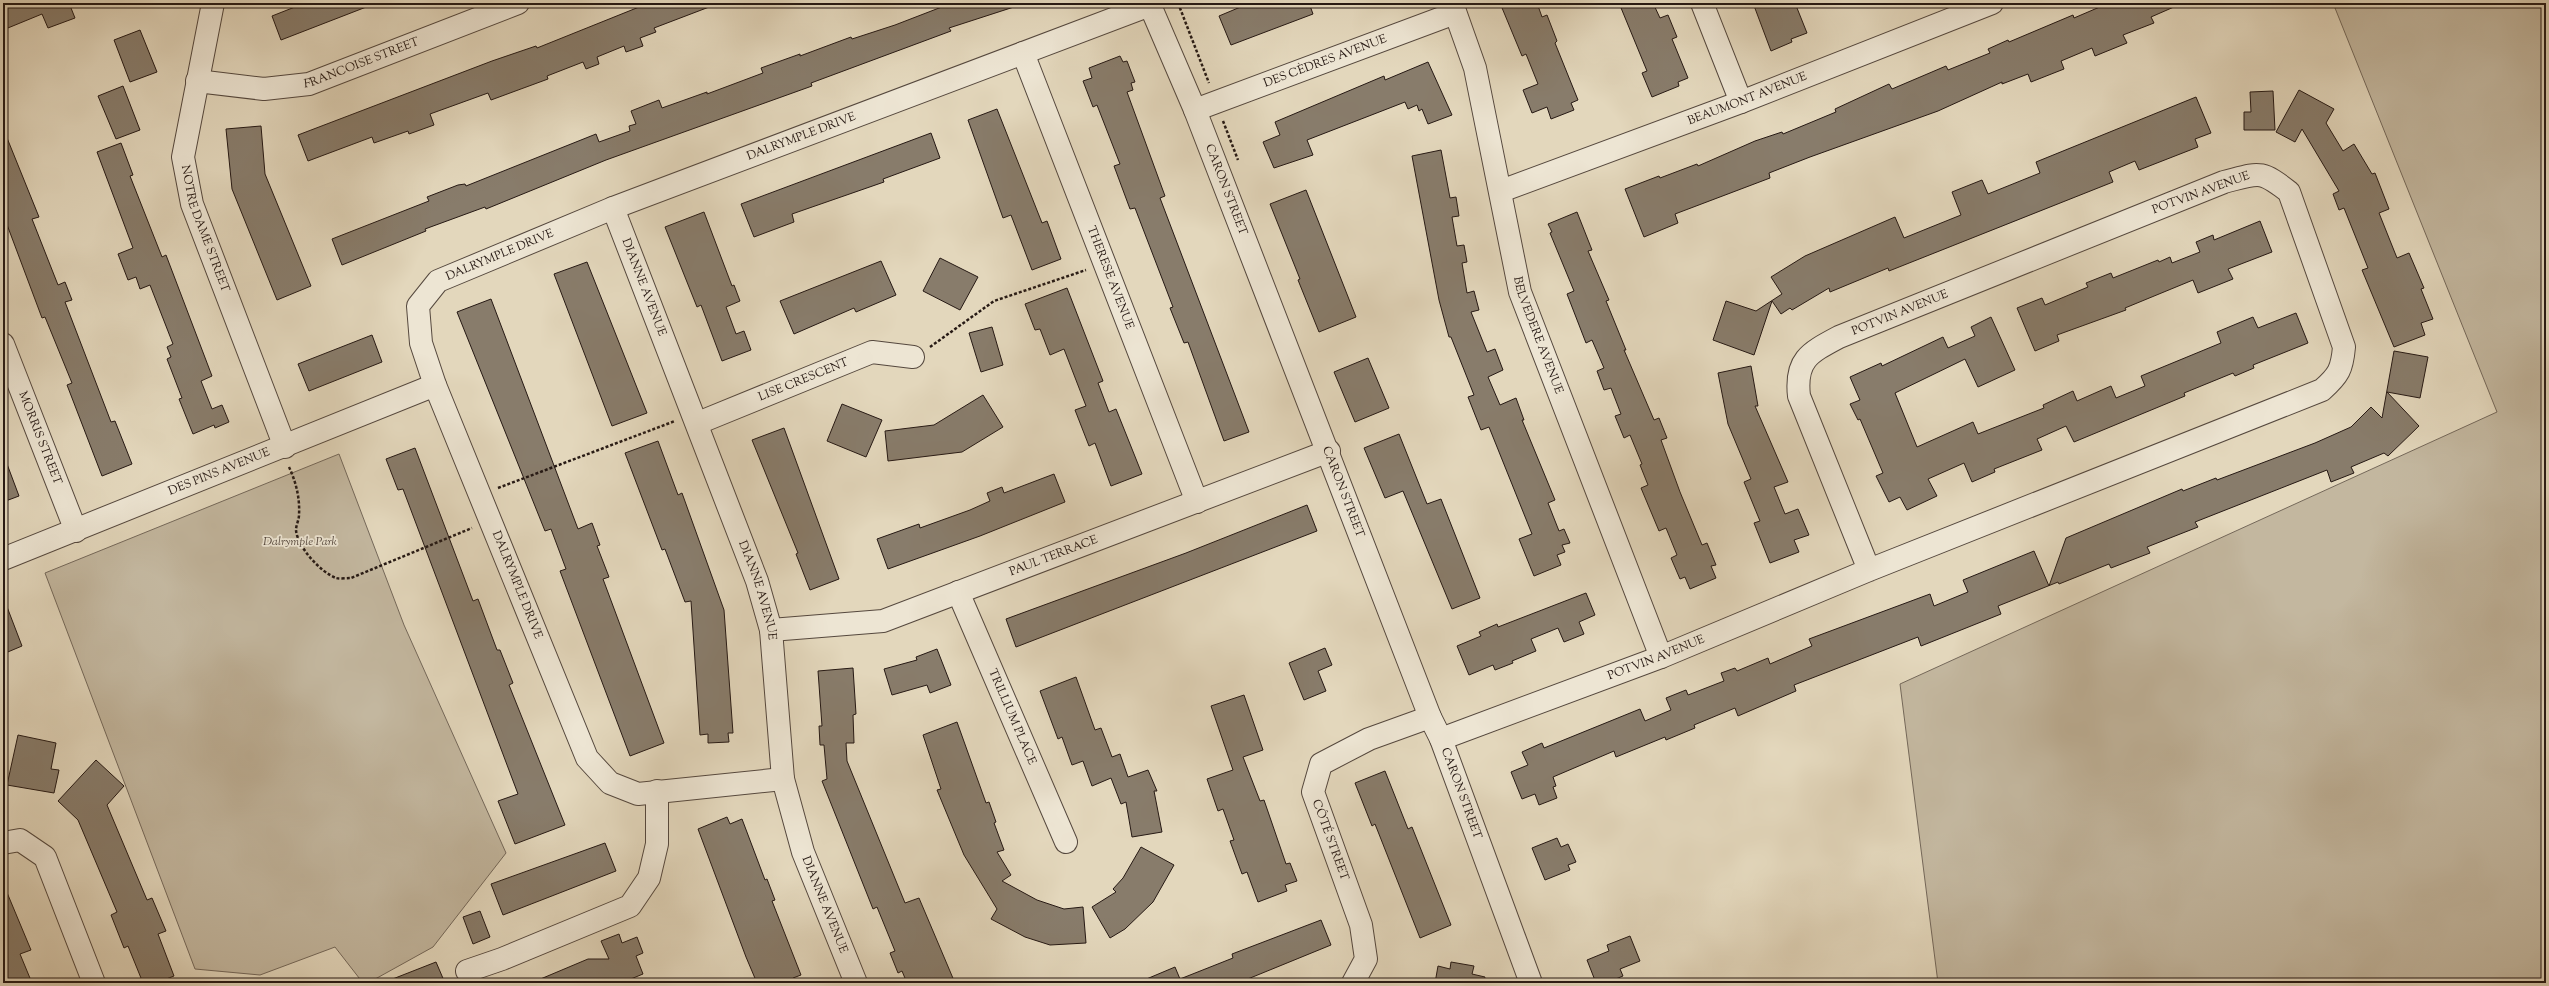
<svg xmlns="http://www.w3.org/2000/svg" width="2549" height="986" font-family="'Sorts Mill Goudy',serif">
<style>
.green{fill:#c3b79f;stroke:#74685a}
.building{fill:#887c6b;stroke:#261914}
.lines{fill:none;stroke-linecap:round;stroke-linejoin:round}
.minor-casing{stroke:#55483e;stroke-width:24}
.path{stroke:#261914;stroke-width:2.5;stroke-dasharray:3 2;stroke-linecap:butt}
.minor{stroke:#ede5d3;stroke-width:22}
.labels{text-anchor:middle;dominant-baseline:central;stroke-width:3.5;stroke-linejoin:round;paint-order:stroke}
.street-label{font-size:12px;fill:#261914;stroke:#ede5d3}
.park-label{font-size:12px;font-style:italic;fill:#55483e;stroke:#ede5d3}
</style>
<rect width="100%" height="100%" fill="#e3d7bc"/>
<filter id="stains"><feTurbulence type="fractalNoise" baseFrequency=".005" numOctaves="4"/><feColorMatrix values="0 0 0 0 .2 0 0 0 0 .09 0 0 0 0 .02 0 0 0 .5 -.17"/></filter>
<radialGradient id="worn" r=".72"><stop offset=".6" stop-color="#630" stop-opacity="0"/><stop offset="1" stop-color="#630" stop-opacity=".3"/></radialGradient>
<path class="green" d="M2333,3H2546V983H1938L1900,684L2497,412Z
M339,454L404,625L506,853L433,947L368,983H363L335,947L260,975L195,969L45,573Z"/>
<path class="building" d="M3,3H69L75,18L48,28L42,14L3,30Z
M305,3H374V4L281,40L272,16Z
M649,3L717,4L654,28L656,32L640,38L643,46L626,52L624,46L597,57L599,64L586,69L583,62L547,76L548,79L491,100L488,93L430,114L434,125L409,134L408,131L374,143L372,137L308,161L298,135L492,61L536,46L537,48Z
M952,3L1020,5L949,28L951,31L811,83L812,86L606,160L486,209L485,207L425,229L426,231L342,265L332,239L429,201L427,197L458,185L465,184L466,186L596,134L599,142L630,131L629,126L636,124L631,111L659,100L662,108L707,92V94L763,73L761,68L800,54V56L851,37L852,39L895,25Z
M1250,3H1309L1313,14L1231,45L1219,16Z
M1500,3H1537L1542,17L1547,15L1557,41L1555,43L1578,100L1571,103L1574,110L1551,119L1547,107L1532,113L1523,90L1538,84L1526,54L1522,56Z
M1619,3H1653L1660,18L1668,15L1677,37L1672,39L1688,78L1678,82L1679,86L1652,97L1642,73L1647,71Z
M1753,3H1795L1807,33L1791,39L1792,42L1771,51Z
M2109,3H2183L2151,17L2154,23L2123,35L2127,43L2095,56L2092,48L2061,61L2064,69L2031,82L2028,74L2002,84V82L1938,111L1810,157L1769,173L1770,178L1675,214L1678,223L1644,237L1625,189L1659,176L1660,178L1697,164L1698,166L1755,141L1782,132L1783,134L1836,112L1835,109L1889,84L1892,89L1946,66L1948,70L1990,53L1988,49L2008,40L2009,42L2073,15L2074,18Z
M140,30L157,72L130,82L114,40Z
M1120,56L1123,62L1127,61L1135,82L1131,83L1133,90L1127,92L1165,196L1160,198L1249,432L1224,441L1188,342L1184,343L1170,308L1173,307L1135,208L1130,209L1114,166L1120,164L1097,105L1093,107L1083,81L1092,78L1089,68Z
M1428,62L1452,115L1428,124L1422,109L1419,111L1417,105L1408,109L1405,102L1307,140L1313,155L1274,168L1263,142L1280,135L1275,122L1384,76L1385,80Z
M123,86L140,130L116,139L98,96Z
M2299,90L2334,109L2326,123L2343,151L2354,144L2372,174L2375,173L2389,209L2379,213L2397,258L2409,253L2424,288L2421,289L2433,319L2421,323L2425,335L2394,347L2362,270L2368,268L2344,208L2339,210L2333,194L2339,191L2302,129L2295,142L2276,132Z
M2273,91L2275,130H2244V112H2251L2250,92Z
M2196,97L2211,133L2195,139L2198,147L2139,170L2135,161L2109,172L2113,182L1889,271L1888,268L1830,292L1829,288L1792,310L1790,308L1781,314L1772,301L1754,355L1713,340L1726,301L1756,311L1782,294L1771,277L1805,256L1895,217L1904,238L1961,215L1952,192L1982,180L1988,194L2040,173L2036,162Z
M997,109L1042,223L1047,221L1061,259L1032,270L1011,215L1003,218L968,120Z
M261,126L265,174L311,286L277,300L232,189L226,129Z
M3,128L39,217L32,219L58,285L65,282L72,300L65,302L111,422L115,421L132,464L102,476L67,385L72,383L45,317L42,318L3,214Z
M931,133L940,158L883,179L884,182L792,214L794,222L754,237L741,204Z
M121,143L133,175L130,176L162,257L166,255L212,376L201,381L212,409L222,405L229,422L215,428L214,425L193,434L179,399L182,398L167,359L171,357L167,347L173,344L150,285L140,289L136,277L128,280L118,254L133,248L97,152Z
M1441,150L1450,198L1456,197L1459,216L1452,217L1457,246L1464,245L1467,262L1462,263L1467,293L1474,291L1479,310L1471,312L1487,352L1495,349L1503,370L1488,377L1500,405L1516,398L1524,420H1522L1555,500L1548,503L1559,531L1564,529L1570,543L1562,545L1565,552L1557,555L1561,565L1534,576L1519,539L1532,534L1489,427L1481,430L1468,397L1474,395L1451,337H1449L1439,300L1412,156Z
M1306,190L1356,317L1319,332L1298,280L1300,279L1270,204Z
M704,212L732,286L734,285L740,301L726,307L736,334L744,331L751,350L722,361L701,305L697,307L665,227Z
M1577,212L1592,250L1588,251L1609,300L1606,301L1626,350H1624L1654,420L1659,418L1667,438L1661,440L1680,492L1702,545L1707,543L1716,565L1711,566L1716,578L1690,589L1685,577L1680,579L1671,558L1677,555L1666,528L1659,531L1641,488L1648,485L1640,465L1642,464L1630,435L1624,438L1615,416L1621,414L1611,388L1604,390L1597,371L1604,368L1592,340L1586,343L1567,294L1574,291L1550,233L1552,232L1548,224Z
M2260,221L2272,252L2228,269L2233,279L2198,293L2193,280L2125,308L2126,310L2057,335L2059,341L2035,351L2017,308L2042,298L2045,305L2088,287L2086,283L2111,273L2113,278L2158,260L2159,262L2170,257L2172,263L2200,252L2196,242L2213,235L2214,240Z
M940,258L978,277L960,310L923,291Z
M881,261L896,295L856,312L854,308L794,334L780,301Z
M587,262L647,413L612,426L554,274Z
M1067,288L1103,381L1098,383L1109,412L1116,409L1142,474L1111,486L1095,443L1089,446L1075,410L1086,406L1064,349L1050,355L1040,329L1035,330L1025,304Z
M491,299L578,529L592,523L600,545L597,546L609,577L603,579L664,743L630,756L560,571L566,569L551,529L545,531L457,312Z
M2296,313L2308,343L2253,365L2254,368L2235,376L2233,373L2184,393L2185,396L2074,442L2066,426L2037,439L2042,450L1994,469L1995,472L1972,482L1964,463L1928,479L1937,496L1907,510L1900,497L1889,502L1876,476L1883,473L1860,419L1858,420L1850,404L1860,400L1850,377L1881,363L1882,366L1943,337L1948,348L1975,336L1971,327L1991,317L2015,370L1978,387L1965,359L1895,393L1917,447L1973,422L1978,434L2044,408L2043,405L2073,391L2077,401L2111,386L2116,398L2145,386L2141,376L2221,343L2217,332L2253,317L2258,328Z
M992,327L1003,365L981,372L969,333Z
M372,335L382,362L309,391L298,364Z
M2394,351L2428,357L2420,398L2387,392L2419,426L2388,456L2384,453L2351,467L2354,473L2331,482L2327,470L2195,522L2198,527L2147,547L2150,553L2111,568L2109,564L2059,584L2058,582L1998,606L2001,614L1921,646L1918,637L1794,685L1796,691L1738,716L1735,708L1694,725L1695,728L1666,740L1665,737L1616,757L1614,751L1553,777L1556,786L1553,787L1557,798L1539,805L1535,794L1522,799L1511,772L1528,765L1522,752L1542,743L1544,748L1640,709L1645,721L1671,710L1666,698L1686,690L1688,695L1724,681L1721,673L1735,668L1737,671L1768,658L1770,664L1812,646L1809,639L1930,594L1934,606L1968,592L1963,580L2034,551L2049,586L2066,538L2182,489L2183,491L2216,478L2217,480L2315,443L2351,427L2371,407L2382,418Z
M1368,358L1389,408L1355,422L1334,372Z
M1751,366L1758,406H1755L1788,482L1774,487L1785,514L1798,509L1809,535L1794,540L1799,552L1770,563L1754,523L1760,521L1744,482L1751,479L1728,424L1718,373Z
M983,395L1003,427L962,452L888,461L885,431L934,425Z
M842,404L882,420L866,457L827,441Z
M784,428L839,579L810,590L796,554L798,553L752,440Z
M1399,434L1427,504L1441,499L1480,598L1452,609L1403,491L1385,498L1364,448Z
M658,441L678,495L682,493L724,610L733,733H728L729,742L708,743V734L700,735L691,601L685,602L665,549L662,550L625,453Z
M415,448L473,601L478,599L497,650H500L513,683L509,685L565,825L515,844L498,801L518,794L403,489L398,490L386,459Z
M4,456L19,496L3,502V457Z
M1054,474L1065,502L980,536L888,569L877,539L919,524L920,528L970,510L990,501L987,493L1002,487L1004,493Z
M1307,505L1317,531L1016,647L1006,619L1186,553Z
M1586,593L1595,615L1579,622L1584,634L1564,642L1558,628L1531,639L1536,651L1512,661L1513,663L1495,670L1493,665L1469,675L1457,646L1481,636L1479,632L1497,624L1498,627Z
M4,599L22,646L3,654V600Z
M1325,648L1332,665L1318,671L1326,691L1304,700L1289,663Z
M937,649L951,685L930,693L927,685L892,695L884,669L917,660L916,657Z
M853,668L856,714L853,715L854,743H846L847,761L905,903L919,898L955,983H907L902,971L898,973L890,953L895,951L877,907L873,909L822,781L827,779L824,745H820L819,726H822L818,671Z
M1076,677L1095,730L1101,728L1112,757L1120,754L1128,777L1148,770L1157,791H1154L1162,832L1132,837L1126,802L1121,804L1111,778L1092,786L1083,761L1072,765L1062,737L1058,739L1040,691Z
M1244,695L1263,750L1243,757L1260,801L1264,800L1286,864L1290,863L1297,881L1285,885L1287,891L1258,902L1247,872L1242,874L1230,841L1234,840L1223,809L1218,811L1207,779L1233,770L1211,706Z
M957,722L986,803L989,802L996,822L994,823L1004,850L997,852L1011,875L1002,881L1037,900L1064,909L1083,907L1086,943L1050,945L1025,937L991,919L997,909L964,855L937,790L941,789L923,735Z
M18,735L56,743L51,769L59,770L54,793L7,785Z
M96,760L124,786L107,805L147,900L152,898L166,931L158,934L174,976L156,983H143L128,946L124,948L111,915L117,912L78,820L58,801Z
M1385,771L1408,829L1412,827L1451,925L1420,938L1375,824L1372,826L1355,783Z
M727,817L730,824L742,819L765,880L767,879L775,900L772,901L801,975L793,978L795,983H757L746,957L698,829Z
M1557,838L1561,847L1568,844L1576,862L1568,865L1570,870L1545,880L1532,848Z
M605,843L616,871L503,915L491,884Z
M1141,847L1174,865L1153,902L1125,929L1110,938L1092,907L1116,892L1113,889L1123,878Z
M3,883L31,950L20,954L32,983H3Z
M480,911L490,937L473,944L463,917Z
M1321,920L1331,945L1238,983H1137L1175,967L1180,979L1233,958L1232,954Z
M619,934L622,943L637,937L643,953L636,956L643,974L621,983H531L588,959H609L601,941Z
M1630,936L1640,961L1620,969L1623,976L1606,983H1596L1587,960L1609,951L1607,945Z
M436,962L445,983H385V982Z
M1451,962L1474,966L1472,974L1485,977L1484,983H1435L1438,966L1450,969Z"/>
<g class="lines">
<defs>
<g id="minor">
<path id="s1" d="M213,3L183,157L192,204L285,447"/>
<path id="s2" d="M1149,3L1195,110L1430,717L1441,739L1531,983"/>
<path id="s3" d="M1452,3L1475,68L1520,292L1661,657"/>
<path d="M1702,3L1741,102"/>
<path id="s4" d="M1023,53L1197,502"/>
<path id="s5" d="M197,81L264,89L309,84L518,3"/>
<path id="s6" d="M1195,110L1455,13"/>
<path id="s7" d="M1501,191L1741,102L1992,3"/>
<path id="s8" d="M613,208L757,581L771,630L783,779L803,852L856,983"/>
<path id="s9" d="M3,344L76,531"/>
<path id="s10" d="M698,423L872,352L913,357"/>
<path id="s11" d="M3,559L435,385"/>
<path id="s12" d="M958,592L1066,842"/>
<path id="s13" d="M771,630L883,621L1329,451"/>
<path id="s14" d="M1441,739L1661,657L1869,570L2322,390C2339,375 2342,369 2344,347L2289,192C2260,169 2259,173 2224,182L1839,337C1809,353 1795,360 1799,396L1869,570"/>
<path id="s15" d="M783,779L638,794L610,783L587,758L435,385L421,343L418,306L438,281L613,208L1150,5"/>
<path d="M3,843L20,840L45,857L94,983"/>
<path d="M467,971L502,959L630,906L649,878L657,844V791"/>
<path d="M1353,983L1366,959L1361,925L1313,792L1321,764L1369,739L1430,717"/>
</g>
</defs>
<use href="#minor" class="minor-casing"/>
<path class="path" d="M1178,3L1209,83
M1223,121L1238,160
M930,347L994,301L1086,270
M289,467C296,482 300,498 299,515C299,520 296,525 296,530C297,546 320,572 336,578C340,579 347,578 351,578L472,528
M498,488L675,421"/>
<use href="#minor" class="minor"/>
</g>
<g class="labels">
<g class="street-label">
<text stroke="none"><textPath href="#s6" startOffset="139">DES CÈDRES AVENUE</textPath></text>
<text stroke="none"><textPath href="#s5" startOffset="169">FRANCOISE STREET</textPath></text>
<text stroke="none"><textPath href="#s7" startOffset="263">BEAUMONT AVENUE</textPath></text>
<text stroke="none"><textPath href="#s15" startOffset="1117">DALRYMPLE DRIVE</textPath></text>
<text stroke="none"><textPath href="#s2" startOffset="202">CARON STREET</textPath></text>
<text transform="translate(2201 193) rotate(-20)">POTVIN AVENUE</text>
<text stroke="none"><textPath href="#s1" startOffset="232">NOTRE DAME STREET</textPath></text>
<text stroke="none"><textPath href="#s15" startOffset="793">DALRYMPLE DRIVE</textPath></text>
<text stroke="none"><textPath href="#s4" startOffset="241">THERESE AVENUE</textPath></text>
<text stroke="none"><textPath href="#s8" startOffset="85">DIANNE AVENUE</textPath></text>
<text transform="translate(1900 313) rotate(-22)">POTVIN AVENUE</text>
<text stroke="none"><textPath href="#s3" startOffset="344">BELVEDERE AVENUE</textPath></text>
<text stroke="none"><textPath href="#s10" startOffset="114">LISE CRESCENT</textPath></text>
<text stroke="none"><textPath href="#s9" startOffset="101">MORRIS STREET</textPath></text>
<text stroke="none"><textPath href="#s11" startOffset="233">DES PINS AVENUE</textPath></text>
<text stroke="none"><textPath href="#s2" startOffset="526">CARON STREET</textPath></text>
<text stroke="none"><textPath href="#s13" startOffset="295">PAUL TERRACE</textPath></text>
<text transform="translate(517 585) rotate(68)">DALRYMPLE DRIVE</text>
<text stroke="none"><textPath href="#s8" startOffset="409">DIANNE AVENUE</textPath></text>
<text stroke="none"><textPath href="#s14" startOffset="230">POTVIN AVENUE</textPath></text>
<text stroke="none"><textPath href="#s12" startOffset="136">TRILLIUM PLACE</textPath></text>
<text stroke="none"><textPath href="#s2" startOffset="850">CARON STREET</textPath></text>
<text transform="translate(1330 840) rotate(70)">CÔTÉ STREET</text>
<text stroke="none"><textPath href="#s8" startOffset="733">DIANNE AVENUE</textPath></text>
</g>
<g class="park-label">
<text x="300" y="542">Dalrymple Park</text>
</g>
</g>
<rect width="2549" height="986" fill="none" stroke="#e3d7bc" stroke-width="16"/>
<rect x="4" y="4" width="2541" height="978" fill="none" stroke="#261914" stroke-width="2"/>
<rect x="8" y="8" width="2533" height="970" fill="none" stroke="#261914"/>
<rect width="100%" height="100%" filter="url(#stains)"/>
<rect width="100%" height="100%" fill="url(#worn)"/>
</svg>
